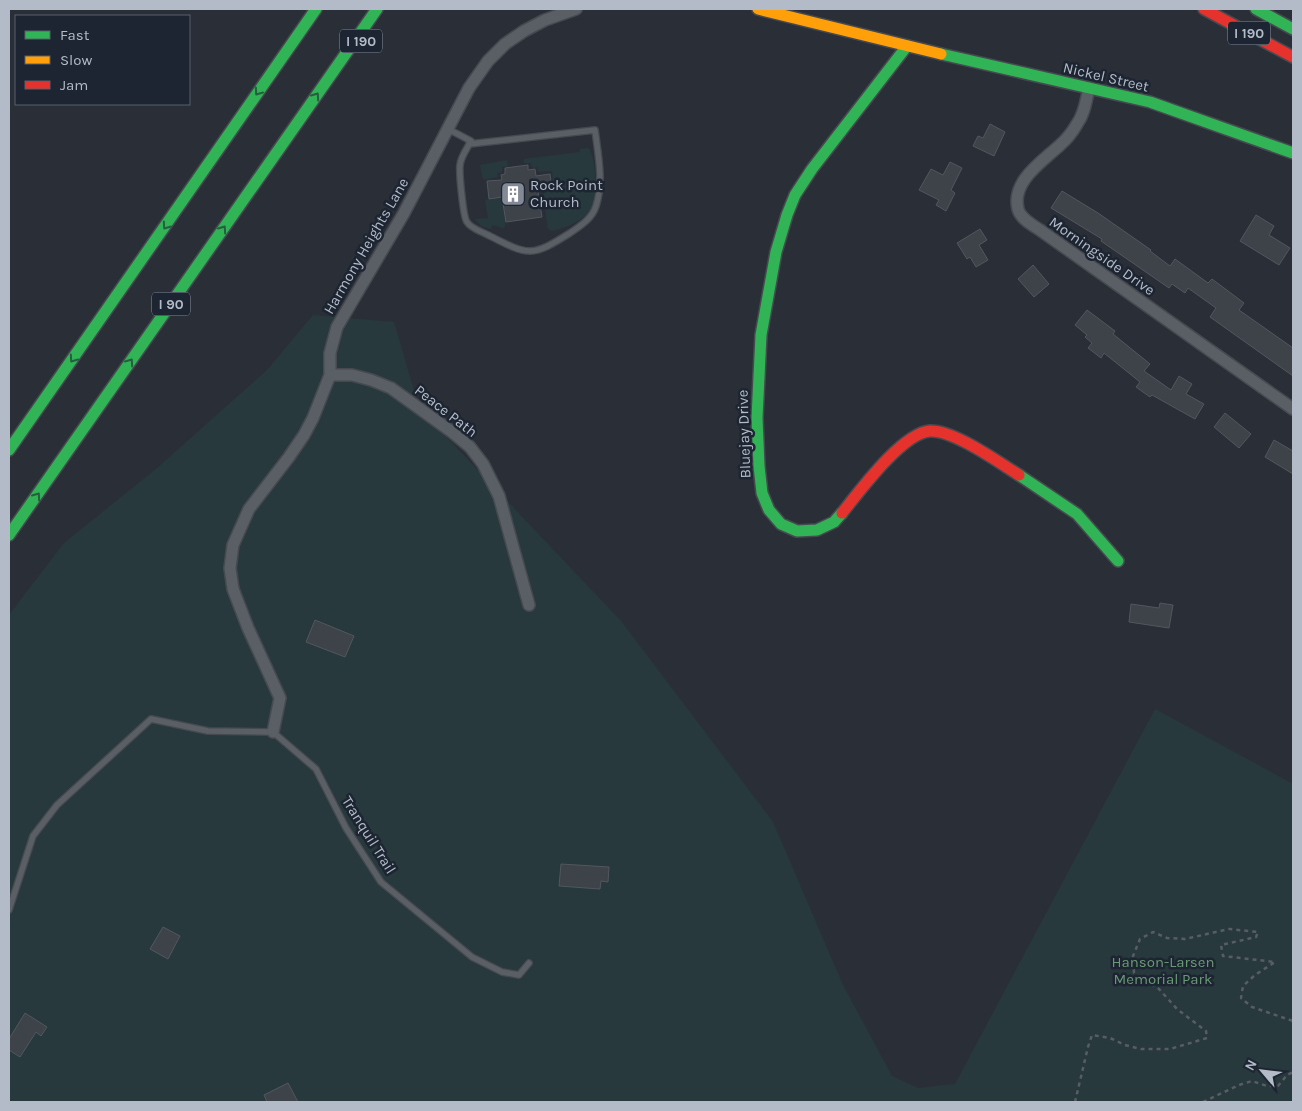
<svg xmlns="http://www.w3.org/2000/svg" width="1302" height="1111" font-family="Karla,sans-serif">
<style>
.green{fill:#27393d}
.building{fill:#3e434a;stroke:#52575f}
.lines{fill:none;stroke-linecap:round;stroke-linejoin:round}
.lane-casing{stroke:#464a50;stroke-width:8}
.street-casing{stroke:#464a50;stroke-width:14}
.fast-casing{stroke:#464a50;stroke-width:14}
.slow-casing{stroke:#464a50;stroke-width:14}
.jam-casing{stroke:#464a50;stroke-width:14}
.path{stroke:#575d63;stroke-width:2.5;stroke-dasharray:4 4;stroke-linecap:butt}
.lane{stroke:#5a5e65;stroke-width:5.5}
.street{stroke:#5a5e65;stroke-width:11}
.fast{stroke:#30b455;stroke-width:11}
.slow{stroke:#ff9f0a;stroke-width:11}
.jam{stroke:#e5322d;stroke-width:11}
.oneway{stroke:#255e40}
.labels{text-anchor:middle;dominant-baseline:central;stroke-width:5;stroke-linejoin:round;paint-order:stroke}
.shield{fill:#1d2532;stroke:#868e9c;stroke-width:1}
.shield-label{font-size:14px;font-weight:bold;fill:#b3bbc9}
.street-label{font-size:15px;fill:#b3bbc9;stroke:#1d2532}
.poi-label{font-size:15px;fill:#b3bbc9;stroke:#1d2532;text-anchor:start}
.park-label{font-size:15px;fill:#6a9a75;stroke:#1d2532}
</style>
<rect width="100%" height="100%" fill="#2a2f37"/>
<path class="green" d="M589,148C597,164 601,204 585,216C576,224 563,228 552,231L548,229L543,196L544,193L553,191L554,189L552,171L538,172L537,167L532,168L531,163H524V159L580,152V149Z
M507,160L508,166L502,167V172L497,173V177L483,180L480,165Z
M502,197L506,222L504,228L492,225L491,229C483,227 480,226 475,219L488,218L485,200Z
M313,315L394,322L419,408L621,621L773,822L843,985L892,1076L918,1088L955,1084L1155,709L1293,784V1102H9V615L64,543L156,469L268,369Z"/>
<path class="building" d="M990,124L1005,132L994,156L973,146L978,136L983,138Z
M950,162L962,168L951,190L955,193L946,211L936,205L939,200L919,190L931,169L943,175Z
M528,165V170L535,169L536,176L550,174L552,190L538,191L542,217L506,222L502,197L489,199L487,181L502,180L501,175L505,174V168Z
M1062,191L1098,213L1151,250L1150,251L1170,266L1175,259L1208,283L1212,279L1244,303L1239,310L1293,348V376L1210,317L1216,308L1188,288L1185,293L1172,284L1169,288L1101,241L1102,239L1051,208Z
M1256,215L1274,226L1269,235L1290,248L1279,265L1240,241Z
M980,229L987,240L979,245L988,260L976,267L970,257L967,259L957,243Z
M1033,265L1049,284L1034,297L1018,279Z
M1087,310L1115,331L1113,334L1150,364L1144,371L1171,390L1179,376L1192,384L1186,394L1204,404L1195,419L1152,395L1150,397L1136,387L1140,382L1104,353L1101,358L1088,348L1092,343L1085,337L1087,335L1075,325Z
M1225,413L1251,434L1239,448L1214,427Z
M1274,440L1293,451V474L1265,457Z
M1160,603L1173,605L1169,628L1129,622L1131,604L1159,608Z
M315,620L354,636L345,657L306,642Z
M561,864L609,867L608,882L601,881L600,889L559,886Z
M163,927L180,936L168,959L150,949Z
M25,1013L47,1027L41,1036L36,1032L20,1057L9,1050V1039Z
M288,1083L298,1102H267L264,1095Z"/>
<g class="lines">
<defs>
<path id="lane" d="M448,129L471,141C467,149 461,156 460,165C459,172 463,217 467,222C471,229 483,232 490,236C529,256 532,257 570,233C580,226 592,219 596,206C604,182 598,154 595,130L469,144
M9,910L33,836L57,805L151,719L208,731L273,732L316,769L346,828L381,882L472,957L502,972L519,975L529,963"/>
<path id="street" d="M1089,88C1086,100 1085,113 1077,124C1073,131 1067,139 1060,145C1043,161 1011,181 1018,209C1020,218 1032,225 1040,230L1293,409
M330,375H352L371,380L391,388L452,432L470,447L483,464L499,496L529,605
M273,732L280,698L248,628L233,589L230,568L233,545L249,509L289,457L304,435L313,418L330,375V353L337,327L404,213L469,88L488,61L505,44L524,31L545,20L576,9"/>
<path id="fast" d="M1256,9L1293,29
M941,54L1150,102L1293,153
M9,450L316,9
M1019,475L1077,514L1118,561
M842,513L834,522L817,530L797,531L781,524L769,510L762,493L759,466L757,418L761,335L776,252L787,215L795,195L812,169L907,46
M9,535L377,9"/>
<path id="slow" d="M758,9L941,54"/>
<path id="jam" d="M1204,9L1293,57
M842,513C859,492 902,433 930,431C954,430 998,462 1019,475"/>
</defs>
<use href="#lane" class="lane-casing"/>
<use href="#street" class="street-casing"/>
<use href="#fast" class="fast-casing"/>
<use href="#slow" class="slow-casing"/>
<use href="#jam" class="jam-casing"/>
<path class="path" d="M1075,1102L1088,1047L1092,1035L1110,1038L1125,1045L1141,1049H1170L1207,1038L1206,1031L1177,1009L1159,989L1134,973L1133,956L1140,939L1153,932L1167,938L1185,939L1229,929L1258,932L1256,937L1221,945L1223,956L1275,962L1255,975L1243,986L1241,998L1252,1007L1293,1021
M1203,1102L1239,1085L1252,1081L1267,1086H1278L1287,1075L1293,1072"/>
<use href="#lane" class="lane"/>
<use href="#street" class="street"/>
<use href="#fast" class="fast"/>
<use href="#slow" class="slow"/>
<use href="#jam" class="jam"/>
</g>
<defs><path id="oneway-chevron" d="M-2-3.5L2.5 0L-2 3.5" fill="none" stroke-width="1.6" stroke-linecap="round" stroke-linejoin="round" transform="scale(1.25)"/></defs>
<g class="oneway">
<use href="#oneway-chevron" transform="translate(258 92) rotate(125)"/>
<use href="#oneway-chevron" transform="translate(316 96) rotate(-55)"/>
<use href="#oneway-chevron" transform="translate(166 226) rotate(125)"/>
<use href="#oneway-chevron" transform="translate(223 229) rotate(-55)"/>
<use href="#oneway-chevron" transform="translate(73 359) rotate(125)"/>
<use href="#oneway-chevron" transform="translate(130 362) rotate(-55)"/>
<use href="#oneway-chevron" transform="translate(37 496) rotate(-55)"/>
</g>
<defs>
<symbol id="building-square" viewBox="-11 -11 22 22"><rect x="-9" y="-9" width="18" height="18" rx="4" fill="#838a96" stroke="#1d2532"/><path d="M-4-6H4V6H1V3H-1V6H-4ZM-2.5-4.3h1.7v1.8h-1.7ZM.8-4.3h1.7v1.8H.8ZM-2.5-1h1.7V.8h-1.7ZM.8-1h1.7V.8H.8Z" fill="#fff"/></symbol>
</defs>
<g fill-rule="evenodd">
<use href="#building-square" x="499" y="180" width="28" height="28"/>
</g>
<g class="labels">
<g class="shield">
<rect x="1228" y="21.5" width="42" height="23" rx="4"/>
<rect x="340" y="29.5" width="42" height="23" rx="4"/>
<rect x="152" y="292.5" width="38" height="23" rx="4"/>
</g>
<g class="shield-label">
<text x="1249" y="33">I 190</text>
<text x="361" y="41">I 190</text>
<text x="171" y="304">I 90</text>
</g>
<g class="street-label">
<text transform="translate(1106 77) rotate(13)">Nickel Street</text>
<text transform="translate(366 246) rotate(-60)">Harmony Heights Lane</text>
<text transform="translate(1102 256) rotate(35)">Morningside Drive</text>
<text transform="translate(446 411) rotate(38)">Peace Path</text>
<text transform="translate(744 434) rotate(-92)">Bluejay Drive</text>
<text transform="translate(369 835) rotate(58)">Tranquil Trail</text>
</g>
<g class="poi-label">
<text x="530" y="185">Rock Point<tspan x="530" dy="17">Church</tspan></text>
</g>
<g class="park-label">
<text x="1163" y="962">Hanson-Larsen<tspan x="1163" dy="17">Memorial Park</tspan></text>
</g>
</g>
<rect width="1302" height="1111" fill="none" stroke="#b3bbc9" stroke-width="20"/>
<rect x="15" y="15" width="175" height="90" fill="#1d2532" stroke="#59616e"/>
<rect x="25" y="31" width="25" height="8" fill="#30b455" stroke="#59616e"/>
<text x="60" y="40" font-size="15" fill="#b3bbc9">Fast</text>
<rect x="25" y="56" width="25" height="8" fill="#ff9f0a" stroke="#59616e"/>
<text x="60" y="65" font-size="15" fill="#b3bbc9">Slow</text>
<rect x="25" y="81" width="25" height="8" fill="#e5322d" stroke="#59616e"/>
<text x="60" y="90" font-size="15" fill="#b3bbc9">Jam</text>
<g transform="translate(1262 1071) rotate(298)" stroke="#1d2532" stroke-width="4" paint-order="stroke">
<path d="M0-4L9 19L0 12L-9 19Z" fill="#b3bbc9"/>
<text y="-8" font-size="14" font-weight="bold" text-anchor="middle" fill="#b3bbc9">N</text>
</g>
</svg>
